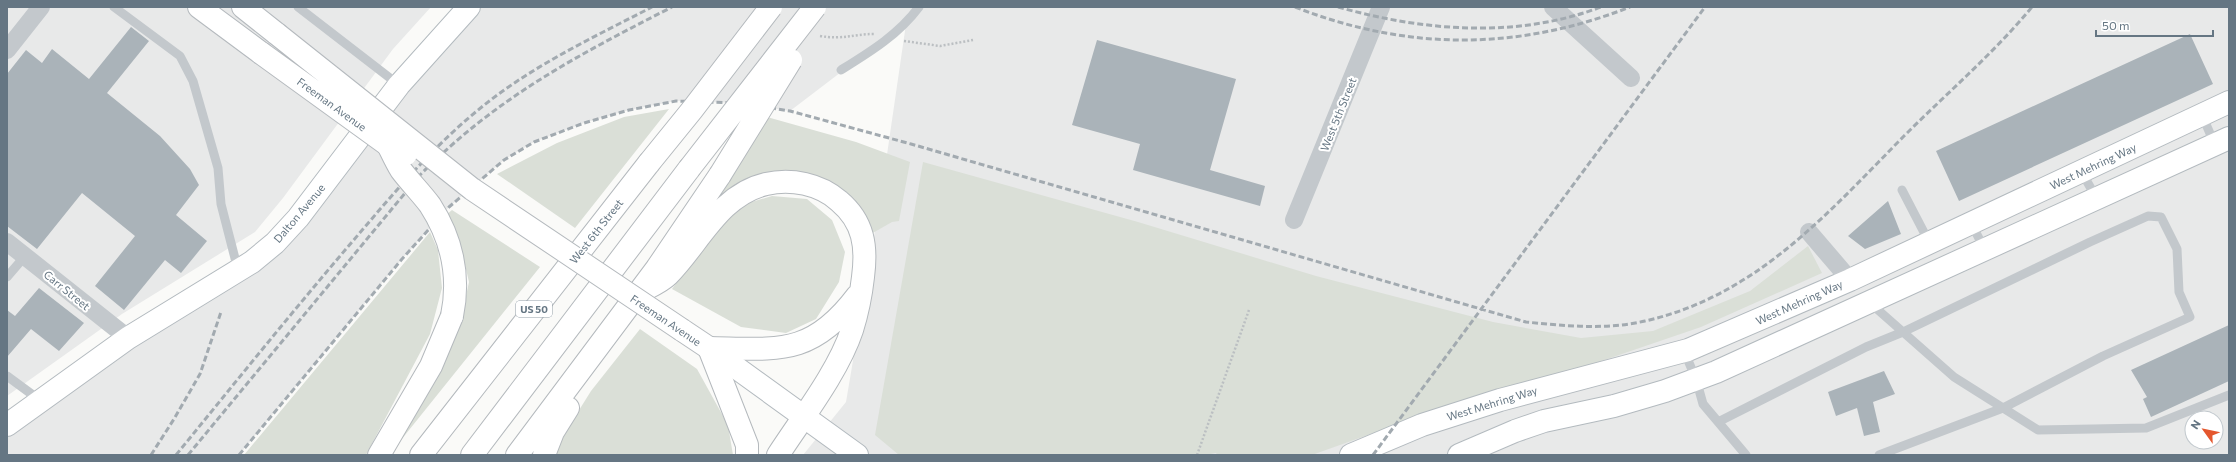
<svg xmlns="http://www.w3.org/2000/svg" width="2236" height="462" font-family="Commissioner,sans-serif">
<style>
.built{fill:#e8e9e9;fill-rule:evenodd}
.green{fill:#dadfd7}
.building{fill:#aab3b9}
.lines{fill:none;stroke-linecap:round;stroke-linejoin:round}
.secondary-casing{stroke:#b3babf;stroke-width:24}
.primary-casing{stroke:#b5babe;stroke-width:24}
.motorway-casing{stroke:#b4b9bd;stroke-width:24}
.path{stroke:#bbbfc2;stroke-width:2.5;stroke-dasharray:2 2;stroke-linecap:butt}
.service{stroke:#c3c8cc;stroke-width:9}
.minor{stroke:#c3c8cc;stroke-width:18}
.secondary{stroke:#fff;stroke-width:22}
.primary{stroke:#fff;stroke-width:22}
.motorway{stroke:#fff;stroke-width:22}
.rail{stroke:#a2aab0;stroke-width:3;stroke-dasharray:6 3;stroke-linecap:butt}
.primary-bridge-casing{stroke:#b5babe;stroke-width:24;stroke-linecap:butt}
.motorway-bridge-casing{stroke:#b4b9bd;stroke-width:24;stroke-linecap:butt}
.primary-bridge{stroke:#fff;stroke-width:22}
.motorway-bridge{stroke:#fff;stroke-width:22}
.labels{text-anchor:middle;dominant-baseline:central;stroke-width:4;stroke-linejoin:round;paint-order:stroke}
.shield{fill:#fff;stroke:#939fa8;stroke-width:1}
.shield-label{font-size:10px;font-weight:bold;fill:#657683}
.street-label{font-size:11px;fill:#657683;stroke:#fff}
</style>
<rect width="100%" height="100%" fill="#fafaf8"/>
<path class="built" d="M7,7H431L393,49L283,198L255,232L122,314L7,396Z
M469,7H2229V455H803L846,402L882,189L907,17L891,34L790,111L739,103L676,101L629,110L584,123L534,142L504,160L449,207L402,259L239,455H7V425L252,262ZM2192,418H2216V442H2192Z"/>
<path class="green" d="M669,109L575,228L497,174L557,143L624,117Z
M767,117L856,142L910,162L899,221L892,222L871,234L820,179L716,201L714,200Z
M923,162L1138,222L1316,276L1493,322L1581,338L1653,331L1750,291L1808,246L1822,273L1701,327L1578,369L1471,398L1312,455H1217L1216,453L1205,455H899L875,435Z
M772,196L807,199L832,220L845,252L839,282L816,319L786,333L741,327L672,289L705,243L741,205Z
M452,210L540,267L389,455L461,319L469,282L459,239L446,215Z
M430,232L438,250L442,288L430,334L366,455H244Z
M640,329L697,369L728,425L733,455H551L591,391Z"/>
<path class="building" d="M131,27L149,41L107,93L160,136L190,169L199,185L176,215L207,241L181,273L165,260L124,310L95,286L135,236L82,193L37,249L7,226V74L26,50L42,63L52,49L89,79Z
M2190,34L2213,84L1959,201L1936,151Z
M1097,40L1236,79L1210,170L1265,186L1260,206L1133,170L1140,144L1072,125Z
M1888,201L1901,234L1865,249L1848,236Z
M39,288L84,323L59,351L31,329L7,357V310L15,316Z
M2229,325V381L2151,417L2143,399L2147,397L2131,370Z
M1884,371L1895,394L1873,402L1880,432L1864,436L1857,408L1836,416L1828,392Z"/>
<g class="lines">
<defs>
<path id="secondary" d="M709,348L857,455
M7,425L128,338L252,262L275,243L298,218L399,85L469,7
M1351,455L1422,425L1500,400L1688,350L1850,280L2229,102
M1459,455L1515,431L1544,421L1614,406L1665,391L1716,372L2229,138"/>
<path id="primary" d="M199,7L261,53
M243,7L277,34
M682,330L709,348"/>
<path id="motorway" d="M640,292C649,287 661,282 668,275C699,244 719,195 766,184C791,178 820,184 839,201C864,222 867,247 863,277C861,295 857,314 852,330C838,372 802,418 778,455
M379,455L431,366L452,316
M421,455L649,163
M472,455L689,169
M517,455L657,268L720,175
M544,455L553,432L568,408
M747,455V445L709,348C777,349 811,357 857,296"/>
</defs>
<use href="#secondary" class="secondary-casing"/>
<use href="#primary" class="primary-casing"/>
<use href="#motorway" class="motorway-casing"/>
<path class="path" d="M820,36C843,40 853,34 874,34
M904,41L940,46L973,40
M1197,455L1249,310"/>
<path class="service" d="M114,7L180,56L193,81L218,168L221,204L238,270
M298,7L399,85
M841,70C870,52 898,35 919,7
M2202,115L2215,145
M2081,171L2097,199
M1902,190L1929,242
M1971,223L1985,250
M7,277L25,256
M1869,302L1954,377L2038,430L2146,428L2229,395
M1684,351L1696,379L1703,404L1746,455
M7,376L41,401
M1718,422L1866,347L1903,332L2090,242L2148,216L2161,217L2177,249L2179,292L2190,317L2103,356L2003,408L1879,455"/>
<path class="minor" d="M1553,7L1631,78
M7,50L41,7
M1294,220L1381,7
M1809,232L1850,280
M7,242L128,338"/>
<use href="#secondary" class="secondary"/>
<use href="#primary" class="primary"/>
<use href="#motorway" class="motorway"/>
<path class="rail" d="M1295,7C1407,51 1518,51 1630,7
M1338,7C1424,31 1516,39 1601,7
M151,455L174,419L200,374L221,312
M176,455C234,384 292,312 352,242C393,194 433,146 483,106C534,65 594,37 652,7
M188,455L420,175C496,98 576,56 672,7
M239,455L402,259L449,207L504,160L534,142L584,123L629,110L676,101L739,103L790,111L911,144L1526,322C1565,326 1606,330 1645,321C1756,296 1827,214 1904,136C1947,93 1993,54 2032,7
M1373,455L1705,7"/>
<defs>
<path id="primary-bridge" d="M277,34L472,189L682,330
M261,53L388,145L406,154"/>
<path id="motorway-bridge" d="M388,145C392,153 396,162 401,170C410,182 421,193 430,205C452,239 460,277 452,316
M649,163L692,110L771,7
M689,169L815,7
M720,175L791,60"/>
</defs>
<use href="#primary-bridge" class="primary-bridge-casing"/>
<use href="#motorway-bridge" class="motorway-bridge-casing"/>
<use href="#primary-bridge" class="primary-bridge"/>
<use href="#motorway-bridge" class="motorway-bridge"/>
</g>
<g class="labels">
<rect class="shield" x="516" y="301" width="36" height="16" rx="3"/>
<g class="shield-label">
<text x="534" y="309">US 50</text>
</g>
<g class="street-label">
<text transform="translate(332 104) rotate(36)">Freeman Avenue</text>
<text transform="translate(1338 114) rotate(-68)">West 5th Street</text>
<text transform="translate(2093 166) rotate(-25)">West Mehring Way</text>
<text transform="translate(299 213) rotate(-50)">Dalton Avenue</text>
<text transform="translate(596 231) rotate(-52)">West 6th Street</text>
<text transform="translate(67 290) rotate(39)">Carr Street</text>
<text transform="translate(1799 302) rotate(-24)">West Mehring Way</text>
<text transform="translate(666 320) rotate(34)">Freeman Avenue</text>
<text transform="translate(1492 403) rotate(-17)">West Mehring Way</text>
</g>
</g>
<rect width="2236" height="462" fill="none" stroke="#657683" stroke-width="16"/>
<g transform="translate(2204 430) rotate(303)"><circle r="19" fill="#ffffff" stroke="#c1c8cd"/>
<path d="M0-3L7 15L0 10L-7 15Z" fill="#e4572e"/>
<text y="-6" font-size="11" font-weight="bold" text-anchor="middle" fill="#657683">N</text>
</g>
<path d="M2096 30v6h117v-6" fill="none" stroke="#657683" stroke-width="2"/>
<text x="2102" y="30" font-size="12" fill="#657683" stroke="#ffffff" stroke-width="3" paint-order="stroke">50 m</text>
</svg>
